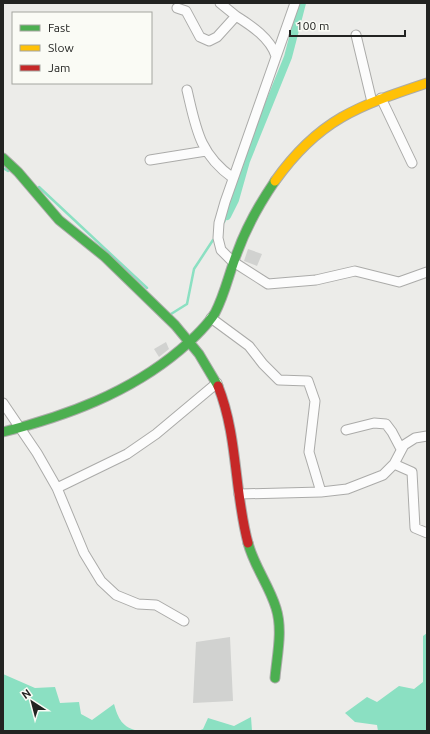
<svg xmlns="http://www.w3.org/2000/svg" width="430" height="734" font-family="Ubuntu,sans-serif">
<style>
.water{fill:#8be0c2}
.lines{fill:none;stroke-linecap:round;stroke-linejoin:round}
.stream{stroke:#8be0c2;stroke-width:2.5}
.canal{stroke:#8be0c2;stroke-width:8}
.building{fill:#d1d2d0}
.street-casing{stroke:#ababa9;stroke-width:11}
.fast-casing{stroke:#ababa9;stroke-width:11}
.slow-casing{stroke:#ababa9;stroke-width:11}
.jam-casing{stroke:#ababa9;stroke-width:11}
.street{stroke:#fcfcfc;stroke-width:9}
.fast{stroke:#4caf50;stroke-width:9}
.slow{stroke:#ffc107;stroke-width:9}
.jam{stroke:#c62828;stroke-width:9}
</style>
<rect width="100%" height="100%" fill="#ecece9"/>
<path class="water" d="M427,633V731H378L377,725L355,722L345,713L367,697L377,702L399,686L414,689L423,682V636Z
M3,674L35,688L55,687L60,703L79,702L81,714L92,720L114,704C118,718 122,728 139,731H3Z
M251,717L252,731H198L203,729L208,718L234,726Z"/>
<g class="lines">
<path class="stream" d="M3,168L8,171
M39,187L147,288
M224,222L227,216
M171,314L187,304L194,269L213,240"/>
<path class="canal" d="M227,216L235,200L246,161L288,57L302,3"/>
</g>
<path class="building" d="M248,249L262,254L257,266L244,261Z
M166,342L169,349L159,357L154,349Z
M230,637L233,701L193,703L196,642Z"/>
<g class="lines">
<defs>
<path id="street" d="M220,3L236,16
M295,3L225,202L219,223L218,238L221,250L232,261L268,284L316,280L355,271L399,282L427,272
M177,8L186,11L200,37L209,41L217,37L236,16C252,26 270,38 276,56
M356,35L372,102
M187,90C196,128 199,154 233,178
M381,98L412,163
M150,160L206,151
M211,318L249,346L263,364L279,380L308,381L315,401L309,452L321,492
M3,403L37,453L57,488L84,553L101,581L116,595L138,604L156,605L184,621
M346,430L374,423L386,424L392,432L401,449
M394,464L412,472L415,528L427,533
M57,488L127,454L156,434L217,383
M239,494L321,492L347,489L383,475L394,464L404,445L415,438L427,436"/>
<path id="fast" d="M3,158L18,172L59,220L105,257L175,325L199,354L218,386
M3,432C66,416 129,393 180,350C193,339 206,327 215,313C225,294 229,273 237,253C246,228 260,203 275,181
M248,543C254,566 269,585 276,608C283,630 277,655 275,678"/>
<path id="slow" d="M275,181C319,119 358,106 427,83"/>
<path id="jam" d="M218,386C238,436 234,491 248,543"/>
</defs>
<use href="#street" class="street-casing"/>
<use href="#fast" class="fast-casing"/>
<use href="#slow" class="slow-casing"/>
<use href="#jam" class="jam-casing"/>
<use href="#street" class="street"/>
<use href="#fast" class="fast"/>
<use href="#slow" class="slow"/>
<use href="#jam" class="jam"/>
</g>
<rect width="430" height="734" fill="none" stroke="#222321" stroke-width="8"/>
<rect x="12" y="12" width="140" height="72" fill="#fafbf5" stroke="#a4a5a0"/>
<rect x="20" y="25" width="20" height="6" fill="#4caf50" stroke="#a4a5a0"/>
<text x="48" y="32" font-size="12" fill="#222321">Fast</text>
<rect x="20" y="45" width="20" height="6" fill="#ffc107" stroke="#a4a5a0"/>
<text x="48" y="52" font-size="12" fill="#222321">Slow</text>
<rect x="20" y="65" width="20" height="6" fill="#c62828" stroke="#a4a5a0"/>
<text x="48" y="72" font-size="12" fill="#222321">Jam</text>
<g transform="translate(32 702) rotate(324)" stroke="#fafbf5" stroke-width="3" paint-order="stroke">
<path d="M0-3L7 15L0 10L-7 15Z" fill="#222321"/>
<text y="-6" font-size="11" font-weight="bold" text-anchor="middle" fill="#222321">N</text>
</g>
<path d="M290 30v6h115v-6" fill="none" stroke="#222321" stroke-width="2"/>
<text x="296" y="30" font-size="12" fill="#222321" stroke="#fafbf5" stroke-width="3" paint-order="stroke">100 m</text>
</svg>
